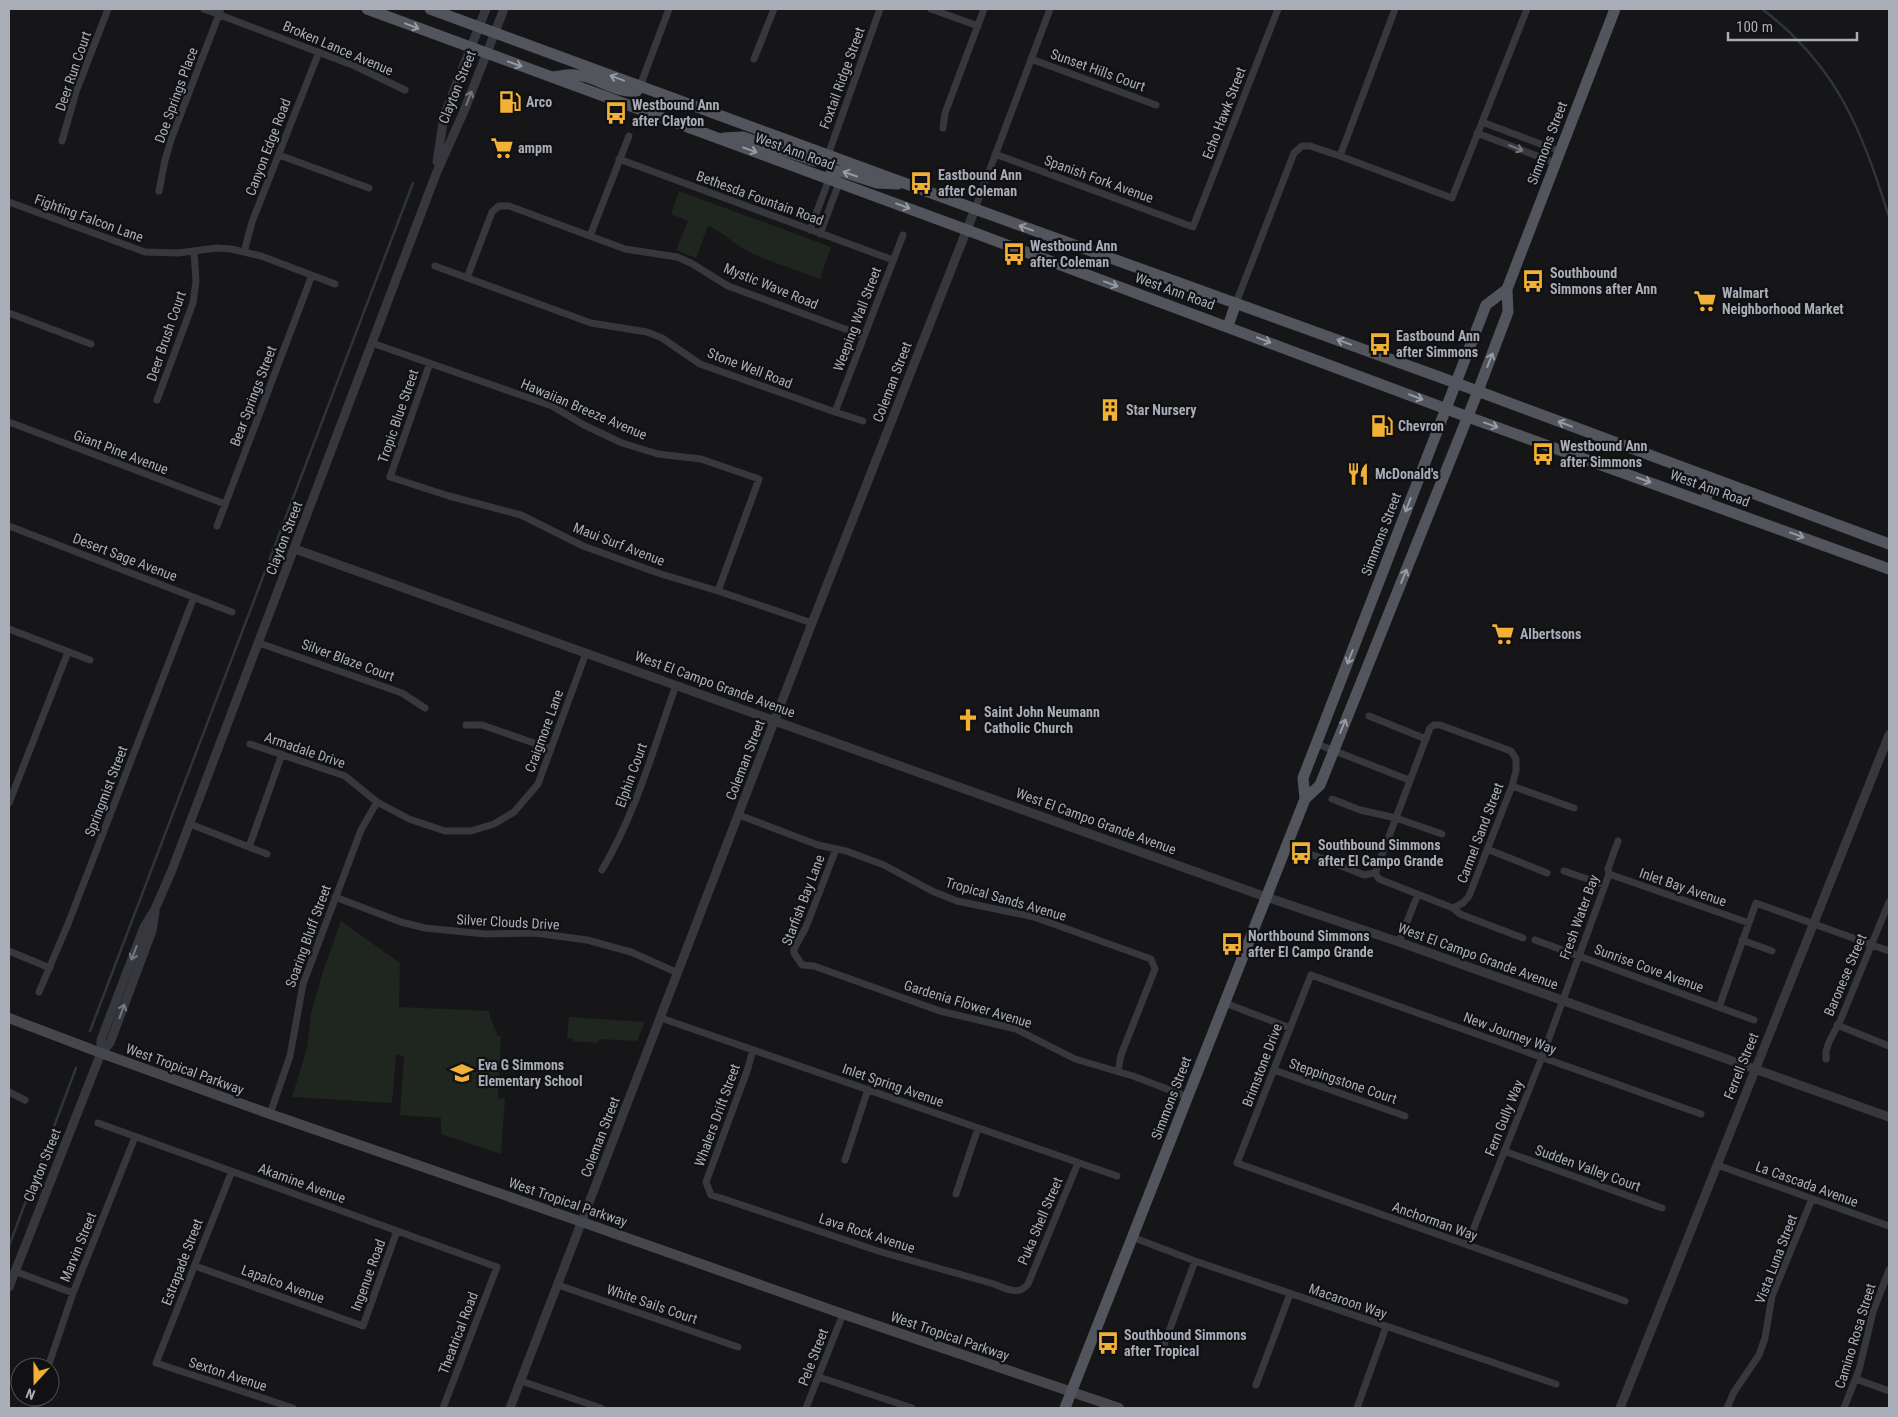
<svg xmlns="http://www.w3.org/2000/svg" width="1898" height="1417" font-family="'Roboto Condensed',sans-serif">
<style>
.green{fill:#1e261f}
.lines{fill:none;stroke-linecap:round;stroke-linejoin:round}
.stream{stroke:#2c353c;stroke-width:2.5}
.minor{stroke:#37383d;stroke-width:7}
.tertiary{stroke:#37383d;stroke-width:9}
.secondary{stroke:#45474d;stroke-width:10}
.primary{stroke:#53555c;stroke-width:11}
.oneway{stroke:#979ba6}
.oneway2{stroke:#757881}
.labels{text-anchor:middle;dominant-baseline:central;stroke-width:4.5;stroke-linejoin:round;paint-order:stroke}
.street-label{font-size:14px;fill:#a8adb8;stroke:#111113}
.poi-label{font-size:14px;font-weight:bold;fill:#a8adb8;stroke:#111113;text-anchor:start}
</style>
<rect width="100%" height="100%" fill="#161618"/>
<path class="green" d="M679,191L831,247L820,279C797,270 773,263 751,253C735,246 724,232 708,226L696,258L676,250L688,221L671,214Z
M341,921L400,963L399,1007L489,1011C490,1022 497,1029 497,1036H501L498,1098L505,1099L501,1154L441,1134V1118L400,1115L404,1056L396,1055L392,1103L292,1097L307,1048L311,1014L324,968Z
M569,1017L645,1022L637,1041L599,1039L598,1043L573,1041V1038H567Z"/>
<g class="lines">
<path class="stream" d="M1762,9C1837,65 1862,131 1889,217
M90,1031L413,183
M9,1246L76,1068"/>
<path class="minor" d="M204,9L355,66L405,90
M931,9L978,26
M754,59L774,9
M1031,59L1156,105
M640,86L669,9
M1482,122L1559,151
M943,128L945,113L984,9
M1477,133L1555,163
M62,141L76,92L108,9
M995,154L1193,227L1278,9
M279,155L369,188
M828,155L880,9
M1340,156L1395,9
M619,159L893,260
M159,191L165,160L172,137L221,9
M9,202L145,252L178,253L217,248L231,249L261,256L335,284
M975,209L1050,9
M810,230L829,179
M820,234L839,183
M590,236L629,136
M244,252L252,222L319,52
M435,266L591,323L647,332L662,338L700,364L835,412L863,421
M467,278L492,212L499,206H509L625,249L677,257L691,263L728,286L864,336
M1236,303L1294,153L1302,146H1310L1340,156L1452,198L1527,9
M9,313L91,344
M372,343L552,406L584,425L622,443L658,454L701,459L759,479L718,591
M430,363L390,477L449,496L521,515L583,546L661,574L718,591L812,623
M157,400L193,303L196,281L194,251
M835,412L903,235
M9,422L225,504
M9,526L232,612
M217,526L312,275
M9,629L90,660
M259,643L402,693L425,708
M1369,716L1426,739
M466,725H482L551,749
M250,744L345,776L377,802L409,819L445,831H471L494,824L514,812L538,784L586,653
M1317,744L1409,780
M1512,786L1574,808
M1332,799L1360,810L1396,818L1442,834
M9,803L68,652
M739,815L818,845L846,851L884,865L932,891L957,901L1034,917L1151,959L1155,969L1121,1055L1118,1072
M190,824L267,854
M249,847L282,754
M836,849L806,927L794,949V953L802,965L814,966L940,1011L1016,1029L1075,1059L1133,1076L1188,1097
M1487,849L1547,873
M1313,855L1364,875L1375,873
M602,870C636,813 654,747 676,685
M1564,871L1605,885
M1375,873L1430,728L1434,725H1440L1511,751L1516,759V771L1512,786L1469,896L1463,903L1453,908
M1375,873L1379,879L1453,908L1460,914L1523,938
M1609,874L1749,923
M335,897L401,922L425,928L485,934L535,933L587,940L631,952L678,973
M1535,940L1754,1020
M1742,940L1772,951
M1399,942L1418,894
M9,951L50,968
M39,992L68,924L194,597
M1225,1003L1290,1028
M1719,1007L1756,903L1889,951
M661,1018L1117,1176
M1837,1025L1889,1046
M753,1050L747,1071L706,1182L711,1195L727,1200L878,1251L994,1284C1006,1289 1019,1296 1028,1284L1078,1163
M1826,1059V1051L1829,1042L1841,1019L1889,902
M1274,1070L1405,1116
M9,1092L25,1100
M270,1114L290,1056L303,984L361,830L377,802
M98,1123L497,1267L443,1408
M1504,1151L1662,1208
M845,1160L868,1089
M1717,1165L1889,1226
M232,1171L156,1363L293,1408
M956,1194L978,1128
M1132,1237L1195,1261L1556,1384
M1467,1245L1542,1057L1605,885L1609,874L1608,869L1618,841
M195,1266L363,1326L397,1231
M14,1271L73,1293
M558,1285L738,1347
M1625,1301L1237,1163L1311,975L1701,1114
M1162,1350L1195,1261
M48,1367L73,1293L135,1137
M819,1377L912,1408
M1856,1379L1889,1391
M521,1381L601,1408
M1256,1385L1290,1294
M34,1408L38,1397
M806,1408L843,1314
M1357,1408L1386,1327
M1727,1408L1734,1392L1759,1355L1765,1338L1772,1296L1812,1199
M1844,1408L1859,1370L1873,1312L1889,1270"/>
<path class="tertiary" d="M437,162L444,116L486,9
M295,549L1266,897L1399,942L1889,1117
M101,1053V1040L144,927L155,909L172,870L436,174L464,111L504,9
M9,1287L101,1053L110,1043L152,931L155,912
M510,1408L812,623L975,209
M1620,1408L1889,735"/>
<path class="secondary" d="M9,1018L101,1053L270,1114L582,1222L843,1314L1119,1408"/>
<path class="primary" d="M367,9L967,230L1468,417L1889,569
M430,9L975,209L1456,383L1889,544
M552,77C560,76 568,74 576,75C597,76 615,94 637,91L640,86
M724,138L743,137L815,161L828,155
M829,179L832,170L843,172L877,183L898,184
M1228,326L1236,303
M1705,501L1713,480
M1305,799L1320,785L1478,391L1508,312L1507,289L1615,9
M1065,1408L1305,799L1303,778L1486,305L1507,289"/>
</g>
<defs><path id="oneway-shaft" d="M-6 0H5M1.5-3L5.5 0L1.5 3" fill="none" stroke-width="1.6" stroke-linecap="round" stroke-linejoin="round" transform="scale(1.25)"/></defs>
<g class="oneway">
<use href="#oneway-shaft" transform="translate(412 26) rotate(21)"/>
<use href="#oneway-shaft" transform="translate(515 64) rotate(20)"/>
<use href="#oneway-shaft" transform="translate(617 78) rotate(-160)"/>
<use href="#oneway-shaft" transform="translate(750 150) rotate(20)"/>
<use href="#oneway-shaft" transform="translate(850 174) rotate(-161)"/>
<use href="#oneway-shaft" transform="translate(903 206) rotate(20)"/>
<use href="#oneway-shaft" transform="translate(1026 228) rotate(-160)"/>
<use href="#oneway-shaft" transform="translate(1111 284) rotate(20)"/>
<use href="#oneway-shaft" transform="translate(1264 340) rotate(21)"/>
<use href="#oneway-shaft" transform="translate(1344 342) rotate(-160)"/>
<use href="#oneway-shaft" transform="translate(1490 360) rotate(-69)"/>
<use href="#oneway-shaft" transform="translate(1416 397) rotate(21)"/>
<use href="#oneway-shaft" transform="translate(1565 424) rotate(-159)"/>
<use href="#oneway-shaft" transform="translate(1491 425) rotate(20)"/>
<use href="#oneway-shaft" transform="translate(1644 480) rotate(19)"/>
<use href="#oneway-shaft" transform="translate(1408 505) rotate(111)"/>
<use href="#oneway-shaft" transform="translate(1797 535) rotate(20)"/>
<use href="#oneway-shaft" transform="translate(1404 576) rotate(-68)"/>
<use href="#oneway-shaft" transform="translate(1350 657) rotate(111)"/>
<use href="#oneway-shaft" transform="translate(1343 726) rotate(-68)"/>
</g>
<g class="oneway2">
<use href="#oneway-shaft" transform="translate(469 98) rotate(-69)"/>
<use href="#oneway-shaft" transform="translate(1516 148) rotate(22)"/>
<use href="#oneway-shaft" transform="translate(134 953) rotate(111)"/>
<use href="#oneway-shaft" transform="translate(122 1011) rotate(-70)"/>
</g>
<defs>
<symbol id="fuel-bare" viewBox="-9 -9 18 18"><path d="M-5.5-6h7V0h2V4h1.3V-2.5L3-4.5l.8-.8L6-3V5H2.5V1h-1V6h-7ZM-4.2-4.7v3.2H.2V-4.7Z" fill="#f2b134" stroke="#111113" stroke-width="2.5" paint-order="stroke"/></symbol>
<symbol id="bus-bare" viewBox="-9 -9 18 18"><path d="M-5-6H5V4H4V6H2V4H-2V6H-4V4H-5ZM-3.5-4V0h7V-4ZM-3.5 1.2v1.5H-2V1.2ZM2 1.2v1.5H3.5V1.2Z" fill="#f2b134" stroke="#111113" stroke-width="2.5" paint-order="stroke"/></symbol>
<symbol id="supermarket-bare" viewBox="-9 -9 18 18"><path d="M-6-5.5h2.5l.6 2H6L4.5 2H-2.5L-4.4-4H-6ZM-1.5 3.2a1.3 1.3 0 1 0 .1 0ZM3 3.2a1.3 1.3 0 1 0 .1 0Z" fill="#f2b134" stroke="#111113" stroke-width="2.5" paint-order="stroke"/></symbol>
<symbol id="building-bare" viewBox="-9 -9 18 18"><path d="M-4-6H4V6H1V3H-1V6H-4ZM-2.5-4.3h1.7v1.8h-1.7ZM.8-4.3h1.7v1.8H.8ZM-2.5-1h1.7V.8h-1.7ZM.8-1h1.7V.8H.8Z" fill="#f2b134" stroke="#111113" stroke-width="2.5" paint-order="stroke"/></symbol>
<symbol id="restaurant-bare" viewBox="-9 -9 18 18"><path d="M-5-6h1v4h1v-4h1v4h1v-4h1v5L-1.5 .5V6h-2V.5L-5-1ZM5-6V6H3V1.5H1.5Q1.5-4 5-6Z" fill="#f2b134" stroke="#111113" stroke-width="2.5" paint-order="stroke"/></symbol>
<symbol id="church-bare" viewBox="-9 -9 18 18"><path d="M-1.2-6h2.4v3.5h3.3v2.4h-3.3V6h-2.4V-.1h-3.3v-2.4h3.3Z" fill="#f2b134" stroke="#111113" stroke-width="2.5" paint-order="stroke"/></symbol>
<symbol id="school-bare" viewBox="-9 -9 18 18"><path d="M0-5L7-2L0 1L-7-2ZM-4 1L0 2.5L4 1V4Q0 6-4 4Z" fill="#f2b134" stroke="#111113" stroke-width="2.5" paint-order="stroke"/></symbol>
</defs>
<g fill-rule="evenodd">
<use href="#fuel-bare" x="494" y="86" width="32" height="32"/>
<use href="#bus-bare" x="600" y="97" width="32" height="32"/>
<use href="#supermarket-bare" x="486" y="132" width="32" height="32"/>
<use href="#bus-bare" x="905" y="167" width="32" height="32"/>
<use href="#bus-bare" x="998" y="238" width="32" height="32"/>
<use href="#bus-bare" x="1517" y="265" width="32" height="32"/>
<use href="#supermarket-bare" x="1689" y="285" width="32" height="32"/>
<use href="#bus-bare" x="1364" y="328" width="32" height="32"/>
<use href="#building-bare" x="1094" y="394" width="32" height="32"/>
<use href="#fuel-bare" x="1366" y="410" width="32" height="32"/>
<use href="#bus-bare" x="1527" y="438" width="32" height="32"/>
<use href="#restaurant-bare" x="1342" y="458" width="32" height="32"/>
<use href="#supermarket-bare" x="1487" y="618" width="32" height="32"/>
<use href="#church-bare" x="952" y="704" width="32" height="32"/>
<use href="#bus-bare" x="1285" y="837" width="32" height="32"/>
<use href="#bus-bare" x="1216" y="928" width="32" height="32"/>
<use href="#school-bare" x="446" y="1057" width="32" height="32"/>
<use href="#bus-bare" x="1092" y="1327" width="32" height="32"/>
</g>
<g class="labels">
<g class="street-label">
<text transform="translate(338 48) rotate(23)">Broken Lance Avenue</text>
<text transform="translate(1098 70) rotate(20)">Sunset Hills Court</text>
<text transform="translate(73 71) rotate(-71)">Deer Run Court</text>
<text transform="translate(842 78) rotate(-70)">Foxtail Ridge Street</text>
<text transform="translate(457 87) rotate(-68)">Clayton Street</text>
<text transform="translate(176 95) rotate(-70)">Doe Springs Place</text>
<text transform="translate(1224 113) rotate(-69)">Echo Hawk Street</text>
<text transform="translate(1547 143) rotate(-69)">Simmons Street</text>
<text transform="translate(268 147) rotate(-69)">Canyon Edge Road</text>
<text transform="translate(795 151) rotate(20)">West Ann Road</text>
<text transform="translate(1099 179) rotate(20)">Spanish Fork Avenue</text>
<text transform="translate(760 198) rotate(20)">Bethesda Fountain Road</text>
<text transform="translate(89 218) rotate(20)">Fighting Falcon Lane</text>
<text transform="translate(771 286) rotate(22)">Mystic Wave Road</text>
<text transform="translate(1175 291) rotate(20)">West Ann Road</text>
<text transform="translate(857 319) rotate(-69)">Weeping Wall Street</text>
<text transform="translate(166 336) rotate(-71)">Deer Brush Court</text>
<text transform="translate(750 368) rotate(21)">Stone Well Road</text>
<text transform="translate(892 382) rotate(-69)">Coleman Street</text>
<text transform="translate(253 396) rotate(-69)">Bear Springs Street</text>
<text transform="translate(584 409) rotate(23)">Hawaiian Breeze Avenue</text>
<text transform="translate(398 416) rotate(-71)">Tropic Blue Street</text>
<text transform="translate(121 452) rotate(21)">Giant Pine Avenue</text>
<text transform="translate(1710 488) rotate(20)">West Ann Road</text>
<text transform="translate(1381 534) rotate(-69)">Simmons Street</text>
<text transform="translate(284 538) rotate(-69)">Clayton Street</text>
<text transform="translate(619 544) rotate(21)">Maui Surf Avenue</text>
<text transform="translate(125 557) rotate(21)">Desert Sage Avenue</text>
<text transform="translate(348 660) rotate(20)">Silver Blaze Court</text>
<text transform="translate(715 684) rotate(20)">West El Campo Grande Avenue</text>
<text transform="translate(544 731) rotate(-70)">Craigmore Lane</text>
<text transform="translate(305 750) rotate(19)">Armadale Drive</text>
<text transform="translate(745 760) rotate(-69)">Coleman Street</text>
<text transform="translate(631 775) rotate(-70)">Elphin Court</text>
<text transform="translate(106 791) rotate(-69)">Springmist Street</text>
<text transform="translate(1096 821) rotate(20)">West El Campo Grande Avenue</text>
<text transform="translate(1480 833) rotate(-69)">Carmel Sand Street</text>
<text transform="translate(1683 887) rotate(19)">Inlet Bay Avenue</text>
<text transform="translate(1006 899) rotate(16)">Tropical Sands Avenue</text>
<text transform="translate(803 900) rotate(-69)">Starfish Bay Lane</text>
<text transform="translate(1579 917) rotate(-70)">Fresh Water Bay</text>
<text transform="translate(508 922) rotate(3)">Silver Clouds Drive</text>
<text transform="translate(308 936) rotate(-70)">Soaring Bluff Street</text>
<text transform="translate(1478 956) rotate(20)">West El Campo Grande Avenue</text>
<text transform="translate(1649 968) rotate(20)">Sunrise Cove Avenue</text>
<text transform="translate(1845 975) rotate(-67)">Baronese Street</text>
<text transform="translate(968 1004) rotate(17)">Gardenia Flower Avenue</text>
<text transform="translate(1510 1033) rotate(20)">New Journey Way</text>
<text transform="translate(1262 1065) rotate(-69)">Brimstone Drive</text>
<text transform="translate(1741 1066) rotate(-68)">Ferrell Street</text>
<text transform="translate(185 1069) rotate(20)">West Tropical Parkway</text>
<text transform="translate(1343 1081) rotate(19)">Steppingstone Court</text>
<text transform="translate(893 1085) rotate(19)">Inlet Spring Avenue</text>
<text transform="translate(1171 1098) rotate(-69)">Simmons Street</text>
<text transform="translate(717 1115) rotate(-70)">Whalers Drift Street</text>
<text transform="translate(1504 1118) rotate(-68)">Fern Gully Way</text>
<text transform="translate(600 1137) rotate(-69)">Coleman Street</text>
<text transform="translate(42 1165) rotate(-68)">Clayton Street</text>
<text transform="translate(1588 1168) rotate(20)">Sudden Valley Court</text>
<text transform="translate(302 1183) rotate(20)">Akamine Avenue</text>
<text transform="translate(1807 1184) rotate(20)">La Cascada Avenue</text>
<text transform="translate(568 1202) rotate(19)">West Tropical Parkway</text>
<text transform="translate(1040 1221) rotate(-67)">Puka Shell Street</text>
<text transform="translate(1435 1221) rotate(20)">Anchorman Way</text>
<text transform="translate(867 1233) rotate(18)">Lava Rock Avenue</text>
<text transform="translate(78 1247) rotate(-68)">Marvin Street</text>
<text transform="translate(1776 1259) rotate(-69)">Vista Luna Street</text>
<text transform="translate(182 1262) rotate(-69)">Estrapade Street</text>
<text transform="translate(368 1275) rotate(-70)">Ingenue Road</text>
<text transform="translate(283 1284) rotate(20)">Lapalco Avenue</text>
<text transform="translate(1348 1301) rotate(19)">Macaroon Way</text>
<text transform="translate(652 1304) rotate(19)">White Sails Court</text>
<text transform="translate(458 1333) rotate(-69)">Theatrical Road</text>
<text transform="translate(950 1336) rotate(19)">West Tropical Parkway</text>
<text transform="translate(1855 1336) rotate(-73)">Camino Rosa Street</text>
<text transform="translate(813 1357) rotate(-69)">Pele Street</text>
<text transform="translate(228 1374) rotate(18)">Sexton Avenue</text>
</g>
<g class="poi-label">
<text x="526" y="102">Arco</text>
<text x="632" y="105">Westbound Ann<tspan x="632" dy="16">after Clayton</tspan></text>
<text x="518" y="148">ampm</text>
<text x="938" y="175">Eastbound Ann<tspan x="938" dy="16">after Coleman</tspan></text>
<text x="1030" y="246">Westbound Ann<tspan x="1030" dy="16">after Coleman</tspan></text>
<text x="1550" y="273">Southbound<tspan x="1550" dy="16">Simmons after Ann</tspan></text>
<text x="1722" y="293">Walmart<tspan x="1722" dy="16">Neighborhood Market</tspan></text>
<text x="1396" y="336">Eastbound Ann<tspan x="1396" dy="16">after Simmons</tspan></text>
<text x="1126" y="410">Star Nursery</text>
<text x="1398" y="426">Chevron</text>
<text x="1560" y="446">Westbound Ann<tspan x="1560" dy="16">after Simmons</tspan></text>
<text x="1375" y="474">McDonald's</text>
<text x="1520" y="634">Albertsons</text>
<text x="984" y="712">Saint John Neumann<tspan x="984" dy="16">Catholic Church</tspan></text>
<text x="1318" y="845">Southbound Simmons<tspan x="1318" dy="16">after El Campo Grande</tspan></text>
<text x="1248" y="936">Northbound Simmons<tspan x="1248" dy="16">after El Campo Grande</tspan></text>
<text x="478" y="1065">Eva G Simmons<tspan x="478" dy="16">Elementary School</tspan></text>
<text x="1124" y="1335">Southbound Simmons<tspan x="1124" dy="16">after Tropical</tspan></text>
</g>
</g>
<rect width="1898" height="1417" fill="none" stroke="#a8adb8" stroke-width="20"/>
<g transform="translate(35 1382) rotate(201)"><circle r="24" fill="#111113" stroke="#4d4f55"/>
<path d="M0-4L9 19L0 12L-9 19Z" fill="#f2b134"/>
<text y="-8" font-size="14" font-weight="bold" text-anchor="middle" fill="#a8adb8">N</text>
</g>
<path d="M1728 32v8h129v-8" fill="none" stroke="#a8adb8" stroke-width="2.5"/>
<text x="1736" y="32" font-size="15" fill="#a8adb8" stroke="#111113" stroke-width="4" paint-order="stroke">100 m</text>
</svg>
